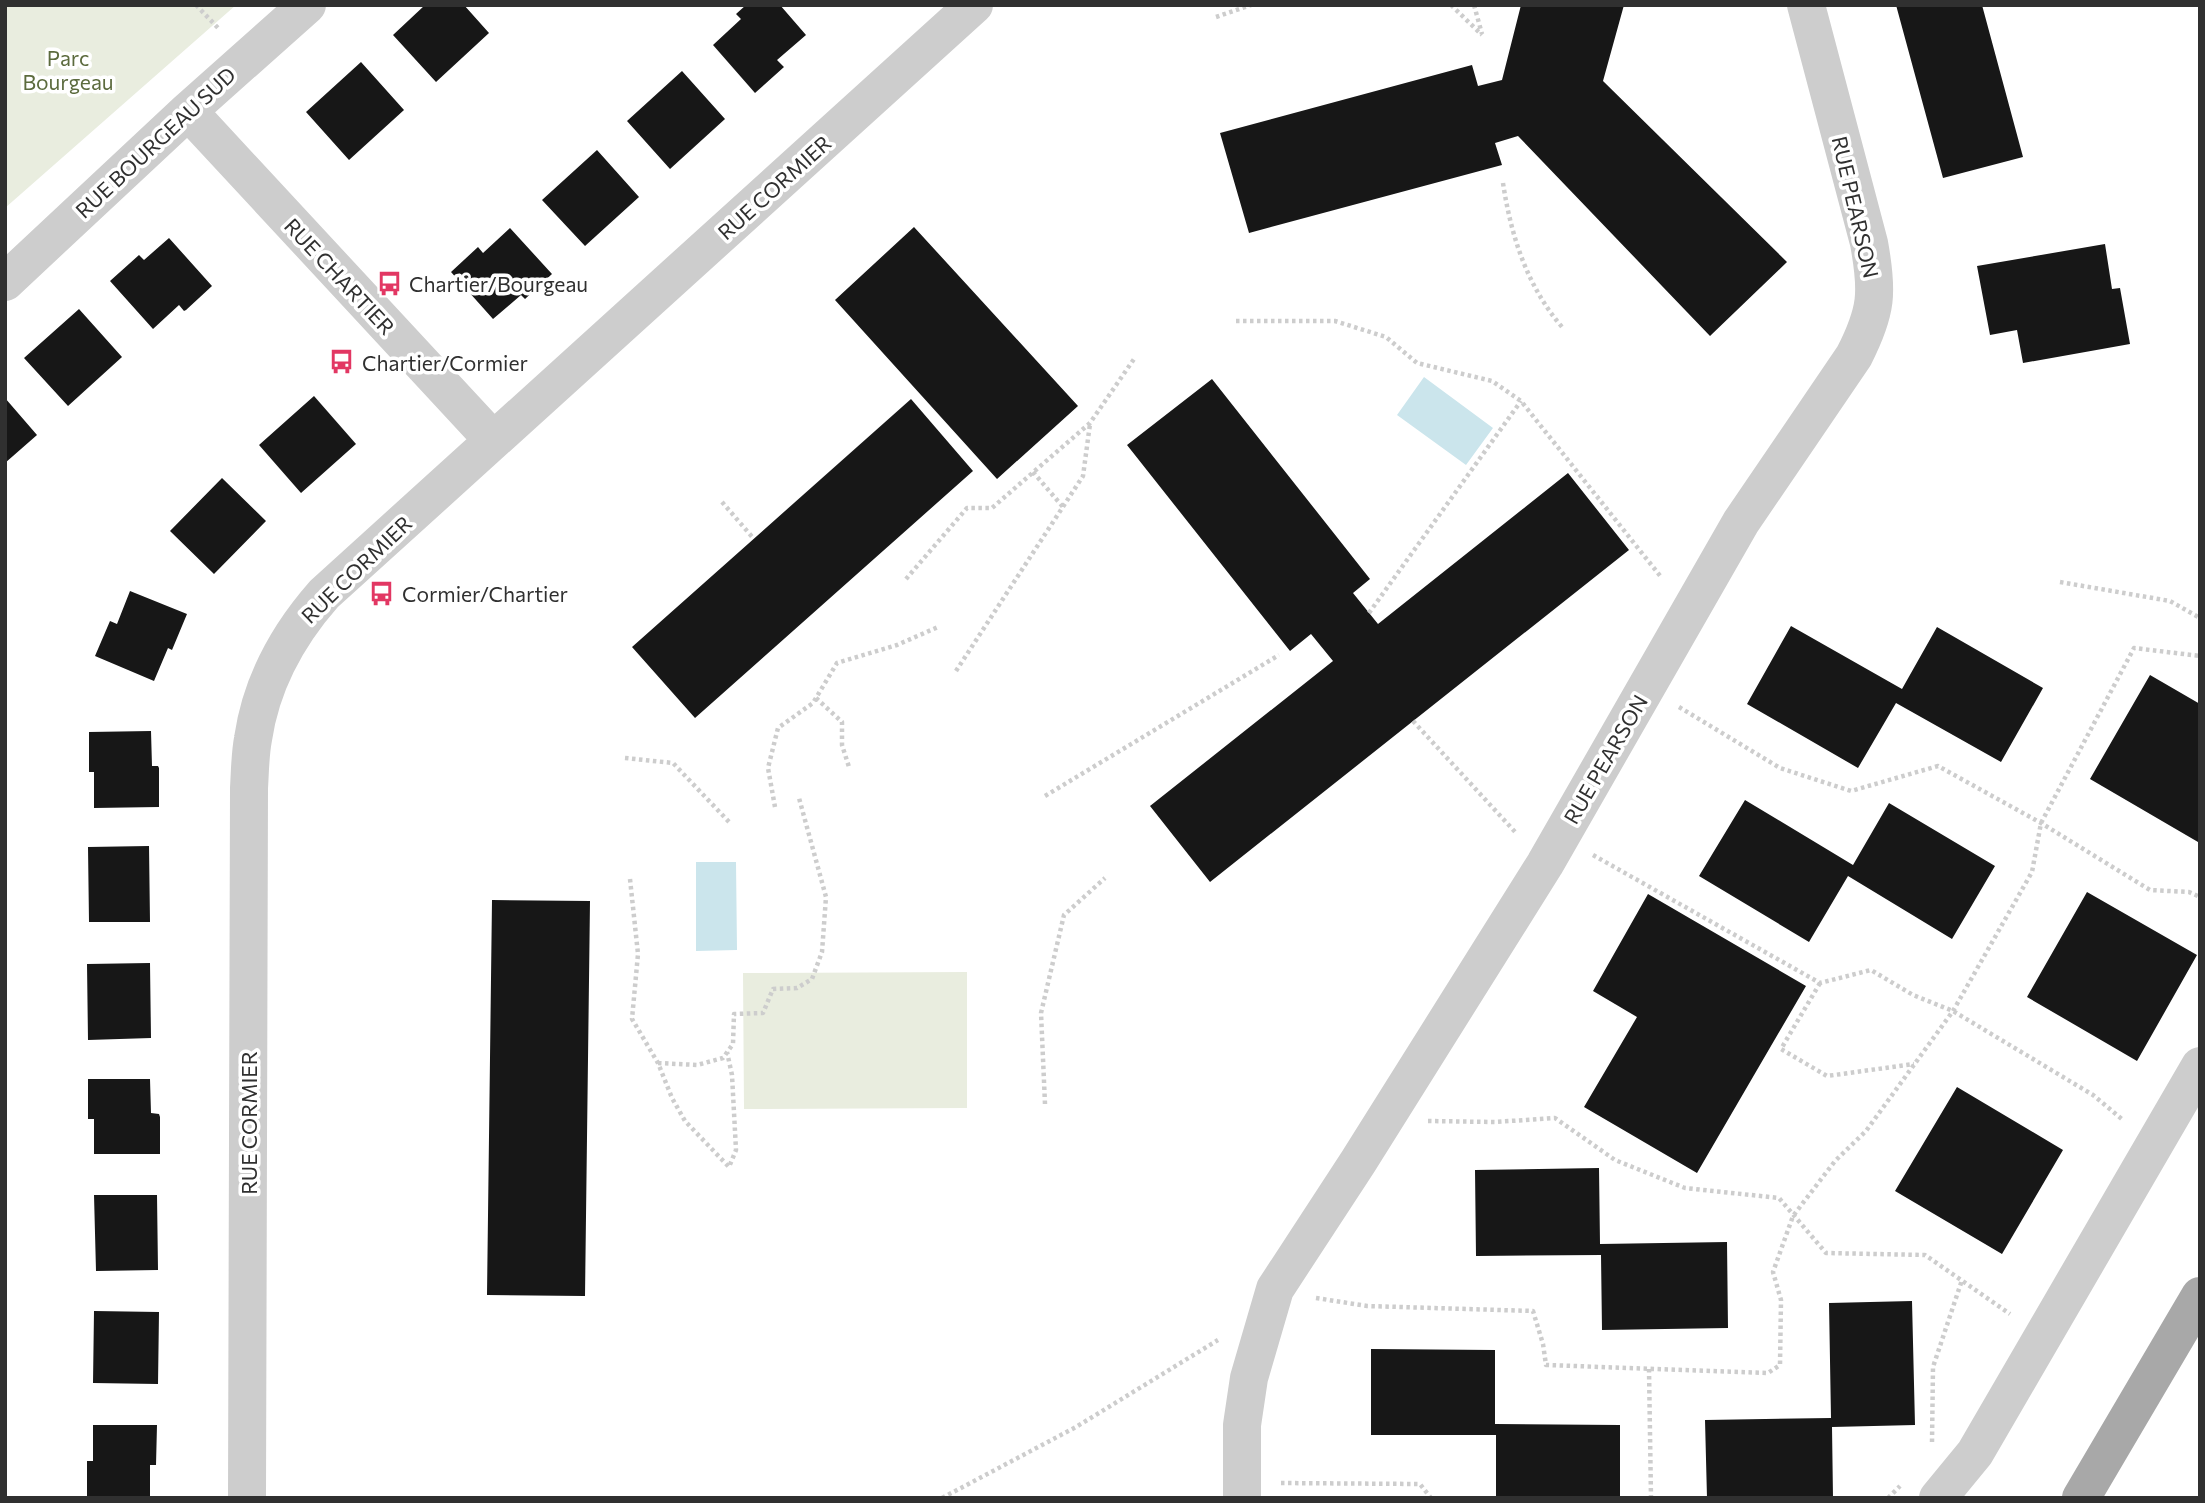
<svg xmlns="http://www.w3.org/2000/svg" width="2205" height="1503" font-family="Commissioner,sans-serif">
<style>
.green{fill:#e9eddf}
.water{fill:#cbe5ec}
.building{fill:#171717}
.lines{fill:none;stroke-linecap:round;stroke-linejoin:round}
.path{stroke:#cdcdcd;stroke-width:4.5;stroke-dasharray:3.5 3.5;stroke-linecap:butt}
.minor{stroke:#cdcdcd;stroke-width:38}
.major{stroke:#a8a8a8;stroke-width:38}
.labels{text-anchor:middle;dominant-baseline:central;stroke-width:7;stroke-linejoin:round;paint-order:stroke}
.park-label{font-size:21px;fill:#5c6b3e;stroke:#fff}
.street-label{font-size:21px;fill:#303030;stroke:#fff}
.poi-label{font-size:21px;fill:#303030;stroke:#fff;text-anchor:start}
</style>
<rect width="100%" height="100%" fill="#fff"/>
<path class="green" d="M5,5H236L5,208Z
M967,972V1108L744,1109L743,973Z"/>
<path class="water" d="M1424,377L1493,428L1466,465L1397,415Z
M696,862H736L737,950L696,951Z"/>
<path class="building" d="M425,5H464L489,33L436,82L393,35Z
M746,5H780L806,35L777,60L784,67L755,93L713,45L741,19L736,14Z
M1521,5H1624L1603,81L1787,262L1710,336L1518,136L1495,143L1502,165L1249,233L1220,133L1472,65L1478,86L1502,80Z
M1896,5H1982L2023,157L1943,178Z
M361,62L404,110L349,160L306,112Z
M682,71L725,119L670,169L627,121Z
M597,150L639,197L585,246L542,200Z
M914,227L1078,406L997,479L835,300Z
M510,228L552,274L525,299L521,295L493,319L451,272L478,247L483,253Z
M169,238L212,286L186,310L184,311L179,305L153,329L110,281L139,255L144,260Z
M2105,244L2112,289L2120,288L2130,344L2023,363L2017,330L1990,335L1977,266Z
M79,309L122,357L68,406L24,358Z
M1212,379L1370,579L1353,593L1378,624L1568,473L1629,550L1210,882L1150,806L1333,661L1311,634L1290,651L1127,445Z
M314,396L356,444L301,493L259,445Z
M5,398L37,435L5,463Z
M911,399L973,471L695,718L632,647Z
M222,478L266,521L214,574L170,531Z
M130,591L187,614L172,650L168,648L154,681L95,656L110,621L117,624Z
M1791,626L1902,689L1937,627L2043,688L2001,762L1896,703L1858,768L1747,704Z
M2150,675L2200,704V838L2198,842L2090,779Z
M151,731L152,766H158L159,768V807L94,808V772H89V732Z
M1745,800L1853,865L1889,803L1995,866L1952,939L1848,876L1809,942L1699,876Z
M149,846L150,922H89L88,847Z
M2087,892L2197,955L2137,1061L2027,997Z
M1648,894L1806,986L1697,1173L1584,1107L1637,1017L1593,991Z
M492,900L590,901L585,1296L487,1295Z
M150,963L151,1038L88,1040L87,964Z
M88,1079H150L151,1113L159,1114L160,1117V1154H94V1119H88Z
M1957,1087L2063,1150L2002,1254L1895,1191Z
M1599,1168L1600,1244L1727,1242L1728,1328L1602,1330L1601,1255L1476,1256L1475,1170Z
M94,1195H157L158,1270L96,1271Z
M1912,1301L1915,1425L1832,1427L1833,1498H1707L1705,1420L1831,1418L1829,1303Z
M94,1311L159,1312L158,1384L93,1383Z
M1371,1349L1495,1350V1424L1620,1425V1498H1496V1435H1371Z
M93,1425H157L156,1465H150V1498H87V1461H93Z"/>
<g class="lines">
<path class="path" d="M196,5L220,30
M1451,5L1482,35
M1474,5L1482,34
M1216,17L1251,5
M1503,183C1511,236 1527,286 1562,327
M1236,321H1335L1386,337L1417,363L1492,381L1521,401L1661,577
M1033,472L1063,507
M722,502L754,539
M906,579L967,508H992L1090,423L1134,359
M2060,582L2170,601L2200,618
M1369,613L1521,401
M956,671L1083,476L1090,424
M816,698L842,722V745L849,767
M1679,707L1780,768L1851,791L1938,766L2041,823L2150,890L2189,892L2200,897
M1413,721L1517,834
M625,758L673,763L731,824
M1045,796L1279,655
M775,807L768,768L778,728L813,703L837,663L897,645L938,627
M1593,855L1820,983L1871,970L1913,995L1953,1011L2093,1095L2123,1120
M630,879L638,954L632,1019L658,1063L672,1098L685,1121L729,1167L736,1150L732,1075L727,1052
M1820,983L1781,1049L1827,1076L1914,1064
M658,1063L697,1065L723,1058L733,1044L734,1014L763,1013L773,989L797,988L812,979L822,952L826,897L799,798
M1045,1104L1041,1013L1064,915L1105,878
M1428,1121L1495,1122L1555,1118L1615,1160L1685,1188L1779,1198L1826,1253L1925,1255L2010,1314
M1316,1298L1367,1306L1533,1311L1543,1344L1546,1365L1768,1373L1780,1365L1781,1300L1773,1272L1793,1216L1835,1161L1866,1131L1953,1011L2032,872L2041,823L2134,648L2200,656
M1649,1369L1651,1498
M1932,1442L1933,1367L1962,1280
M1281,1483L1420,1484L1431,1498
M942,1498L1076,1427L1218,1340
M1888,1498L1900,1486"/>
<path class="minor" d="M188,111L493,440
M5,282L188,111L307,5
M247,1498L249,788C250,772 250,755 253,739C261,684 287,636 324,594L974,5
M1242,1498V1425L1249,1378L1275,1289L1358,1162L1545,864L1741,522L1854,356C1877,311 1878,292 1869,243L1806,5
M1938,1498L1975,1453L2200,1066"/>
<path class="major" d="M2081,1498L2200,1296"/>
</g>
<defs>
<symbol id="bus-bare" viewBox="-9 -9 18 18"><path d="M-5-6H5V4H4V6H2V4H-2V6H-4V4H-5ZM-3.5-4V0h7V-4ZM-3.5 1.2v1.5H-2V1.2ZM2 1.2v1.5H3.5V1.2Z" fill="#e23763" stroke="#fff" stroke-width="2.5" paint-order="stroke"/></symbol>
</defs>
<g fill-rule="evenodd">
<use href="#bus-bare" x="372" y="266" width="35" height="35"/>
<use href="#bus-bare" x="324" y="344" width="35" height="35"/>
<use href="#bus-bare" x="364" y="576" width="35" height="35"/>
</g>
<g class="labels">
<g class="park-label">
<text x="68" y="57">Parc<tspan x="68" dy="24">Bourgeau</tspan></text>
</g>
<g class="street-label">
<text transform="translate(155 142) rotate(-43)">RUE BOURGEAU SUD</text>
<text transform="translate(774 187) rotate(-42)">RUE CORMIER</text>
<text transform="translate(1856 207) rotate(77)">RUE PEARSON</text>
<text transform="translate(340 276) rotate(47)">RUE CHARTIER</text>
<text transform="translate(356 569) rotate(-44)">RUE CORMIER</text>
<text transform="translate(1605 759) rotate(-60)">RUE PEARSON</text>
<text transform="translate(248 1123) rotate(-90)">RUE CORMIER</text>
</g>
<g class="poi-label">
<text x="409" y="283">Chartier/Bourgeau</text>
<text x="362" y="362">Chartier/Cormier</text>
<text x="402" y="593">Cormier/Chartier</text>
</g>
</g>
<rect width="2205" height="1503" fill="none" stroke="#303030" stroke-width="14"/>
</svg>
